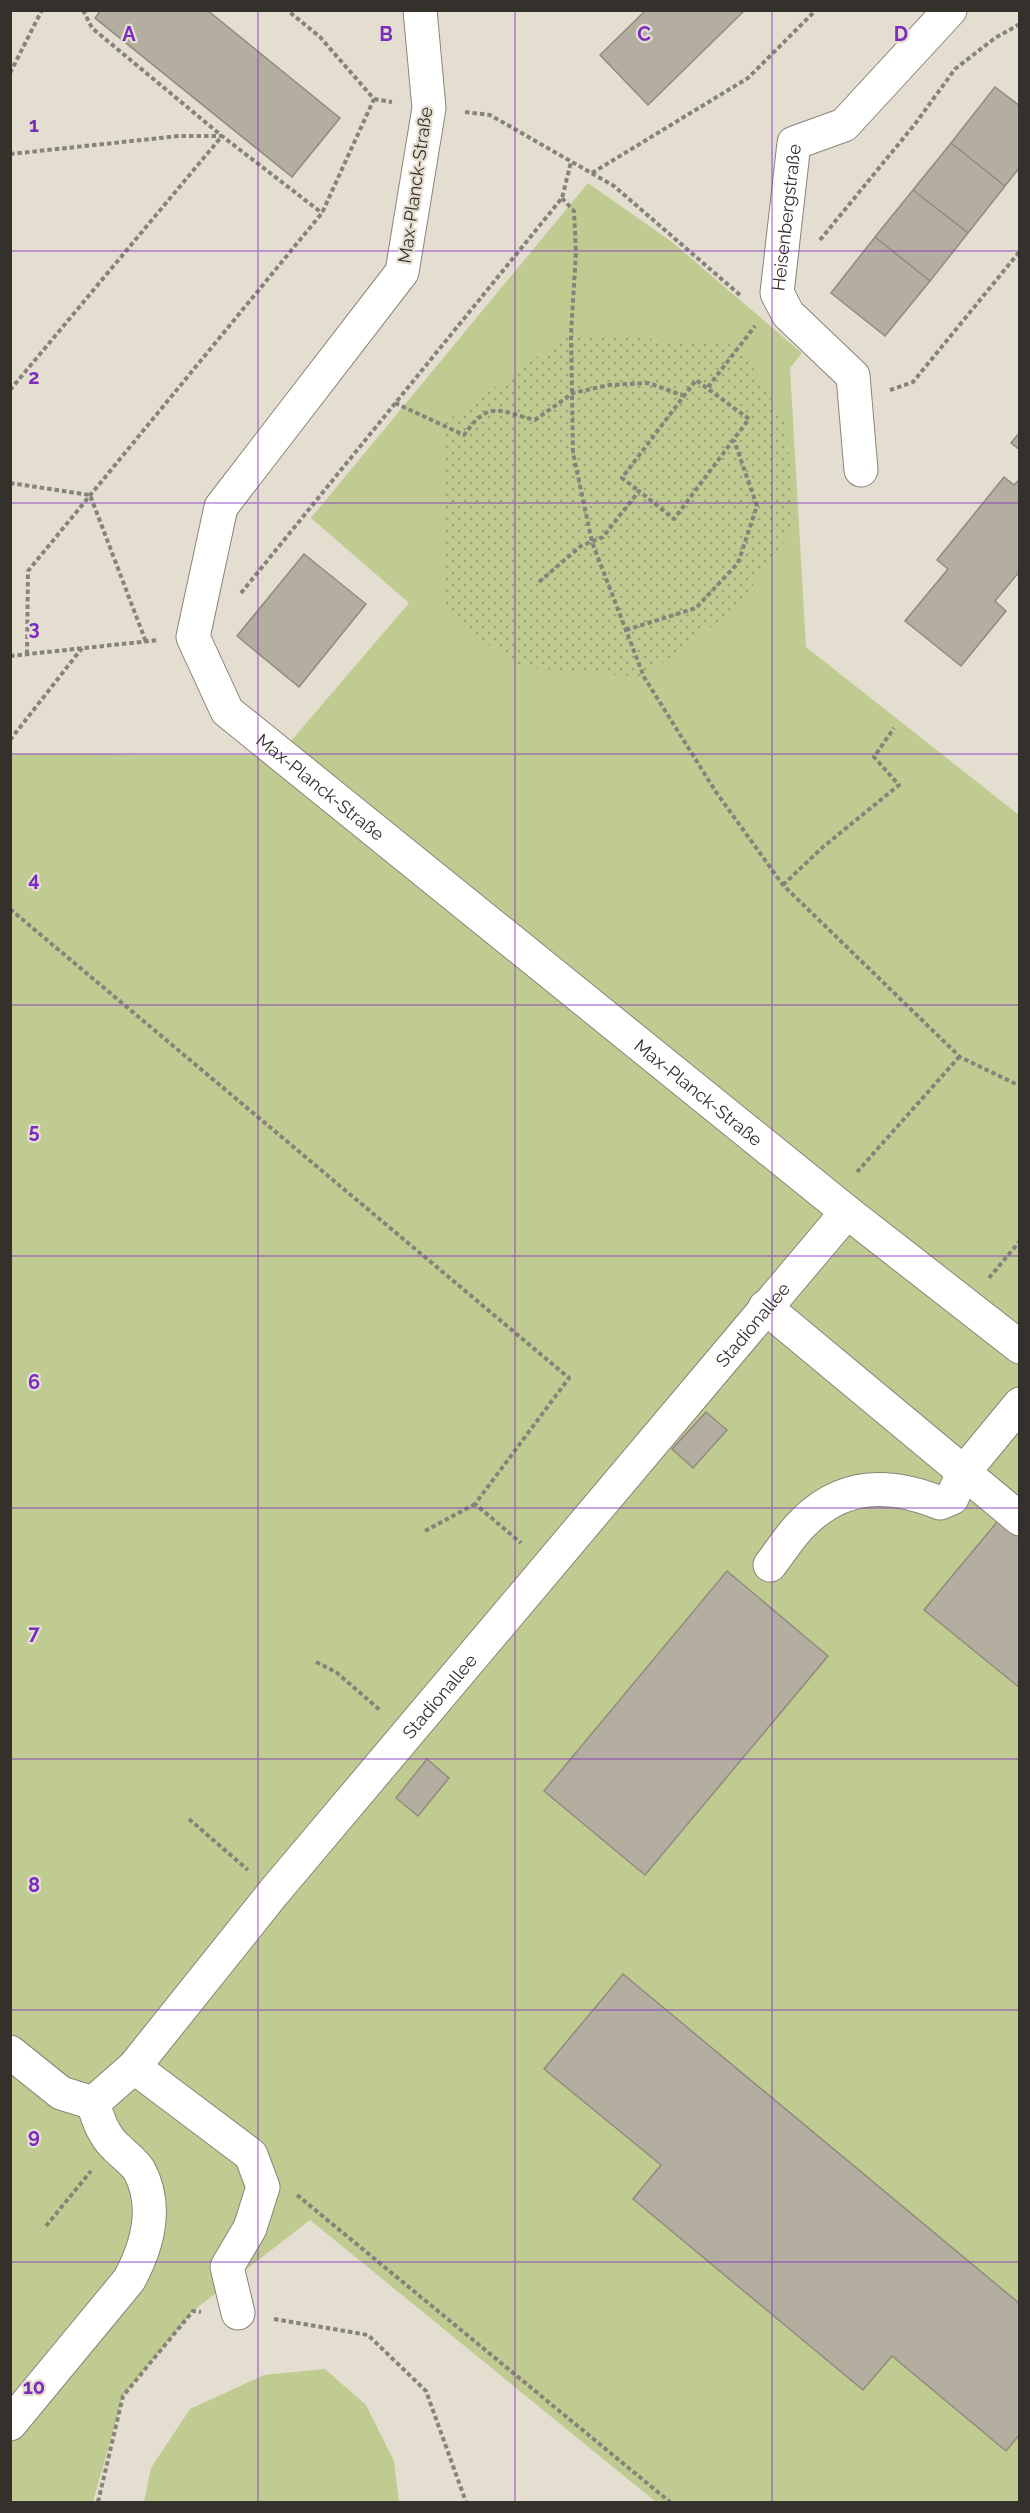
<svg xmlns="http://www.w3.org/2000/svg" width="1030" height="2513" font-family="Raleway,sans-serif">
<style>
.grass{fill:#c0cb92}
.park{fill:url(#park-dots)}
.building{fill:#b3aea0;stroke:#918b7e;stroke-width:1.5}
.lines{fill:none;stroke-linecap:round;stroke-linejoin:round}
.minor-casing{stroke:#8a8478;stroke-width:35}
.path{stroke:#87837a;stroke-width:4;stroke-dasharray:4.5 3;stroke-linecap:butt}
.minor{stroke:#fff;stroke-width:33}
.grid{fill:none;stroke:#7b2cbf;stroke-width:1.5;stroke-opacity:0.55}
.labels{text-anchor:middle;dominant-baseline:central;stroke-width:4.5;stroke-linejoin:round;paint-order:stroke}
.street-label{font-size:18px;fill:#34312c;stroke:#e4ded0}
.grid-label{font-size:20px;text-anchor:middle;font-weight:bold;fill:#7b2cbf;stroke:#e4ded0;stroke-width:4.5;stroke-linejoin:round;paint-order:stroke}
</style>
<defs>
<pattern id="park-dots" width="8" height="8" patternUnits="userSpaceOnUse" patternTransform="scale(1.5)"><rect width="8" height="8" fill="#c0cb92"/><path d="M2 2h.1M6 6h.1" fill="none" stroke="#9da577" stroke-width="1.8" stroke-linecap="round"/></pattern>
</defs>
<rect width="100%" height="100%" fill="#e4ded0"/>
<path class="grass" d="M588,183L672,242L802,353L790,368L806,647L1019,815V2502H656L310,2220L193,2311L123,2396L93,2502H11V754L279,755L409,603L311,518Z
M325,2369L366,2405L394,2461L399,2502H144L151,2468L190,2409L264,2375Z"/>
<path class="park" d="M571,333L740,345L787,427L795,525L738,607L644,677L516,667L446,610L444,423Z"/>
<path class="building" d="M101,10H207L340,118L292,177L95,18Z
M646,10H745L648,105L600,55Z
M995,87L1020,106V167L1005,186L951,143Z
M951,143L1005,186L968,233L913,190Z
M913,190L968,233L930,281L875,237Z
M875,237L930,281L885,336L831,293Z
M1020,432V450L1011,443Z
M1004,477L1014,485L1020,479V571L995,601L1006,611L961,666L905,621L948,569L937,560Z
M304,554L366,604L299,687L237,636Z
M706,1412L727,1430L693,1468L672,1449Z
M1002,1516L1020,1530V1688L924,1610Z
M727,1571L828,1656L645,1875L544,1791Z
M427,1759L449,1778L418,1816L396,1798Z
M623,1974L1020,2304V2434L1006,2451L892,2356L863,2390L633,2199L661,2165L544,2069Z"/>
<g class="lines">
<defs>
<g id="minor">
<path id="s1" d="M420,10L429,108L402,272L221,507L193,637L227,711L847,1212L1020,1347"/>
<path id="s2" d="M861,470L853,376L788,314L777,293L794,143L844,125L950,10"/>
<path d="M765,1307L1020,1519"/>
<path d="M770,1565C781,1551 791,1534 804,1522C844,1482 891,1483 940,1503L952,1498L963,1473L1020,1404"/>
<path id="s3" d="M10,2052L61,2093L93,2103L134,2067L274,1892L847,1212"/>
<path d="M134,2067L251,2155L263,2187L250,2228L227,2267L238,2313"/>
<path d="M10,2424L129,2280C147,2247 159,2207 139,2170C134,2162 123,2154 116,2147C103,2135 98,2119 93,2103"/>
</g>
</defs>
<use href="#minor" class="minor-casing"/>
<path class="path" d="M83,10L92,28L222,136L322,213
M10,73L42,10
M374,99L392,102
M465,112L490,115L614,186L740,295
M10,154L179,136H222
M592,173L748,78L816,10
M562,198L574,211L576,253L571,333L573,453L592,542L644,677L716,792L783,885L960,1057L1020,1086
M820,240L915,124L955,69L995,38L1020,24
M708,387L755,326
M10,390L222,136
M890,390L913,382L1020,251
M395,403L464,435C490,398 500,412 535,420L573,393L609,385L649,383L684,396
M10,483L90,495L146,642
M539,582L581,546L603,537L639,491L674,519L749,419L696,380L622,478L639,491
M241,593L562,198L571,162
M626,630L696,608L738,563L757,506L734,440
M27,654L28,571L322,213L374,99L320,37L287,10
M10,656L159,640
M10,740L82,648
M783,885L823,847L899,785L874,757L894,728
M10,909L569,1378L475,1504L521,1543
M857,1172L959,1057
M989,1278L1020,1241
M425,1531L475,1504
M316,1662L336,1672L381,1711
M189,1819L248,1870
M297,2195L670,2502
M46,2226L91,2171
M274,2319L368,2335L426,2391L466,2502
M98,2502L123,2396L193,2311L201,2312"/>
<use href="#minor" class="minor"/>
</g>
<path class="grid" d="M258,10V2502M515,10V2502M772,10V2502M10,251H1020M10,503H1020M10,754H1020M10,1005H1020M10,1256H1020M10,1508H1020M10,1759H1020M10,2010H1020M10,2262H1020"/>
<g class="labels">
<g class="street-label">
<text transform="translate(415 185) rotate(-82)">Max-Planck-Straße</text>
<text stroke="none"><textPath href="#s2" startOffset="284">Heisenbergstraße</textPath></text>
<text stroke="none"><textPath href="#s1" startOffset="896">Max-Planck-Straße</textPath></text>
<text stroke="none"><textPath href="#s1" startOffset="1382">Max-Planck-Straße</textPath></text>
<text stroke="none"><textPath href="#s3" startOffset="1120">Stadionallee</textPath></text>
<text stroke="none"><textPath href="#s3" startOffset="634">Stadionallee</textPath></text>
</g>
</g>
<g class="grid-label">
<text x="129" y="41">A</text>
<text x="386" y="41">B</text>
<text x="644" y="41">C</text>
<text x="901" y="41">D</text>
<text x="34" y="132">1</text>
<text x="34" y="384">2</text>
<text x="34" y="635">3</text>
<text x="34" y="886">4</text>
<text x="34" y="1138">5</text>
<text x="34" y="1389">6</text>
<text x="34" y="1640">7</text>
<text x="34" y="1892">8</text>
<text x="34" y="2143">9</text>
<text x="34" y="2394">10</text>
</g>
<rect width="1030" height="2513" fill="none" stroke="#34312c" stroke-width="24"/>
</svg>
